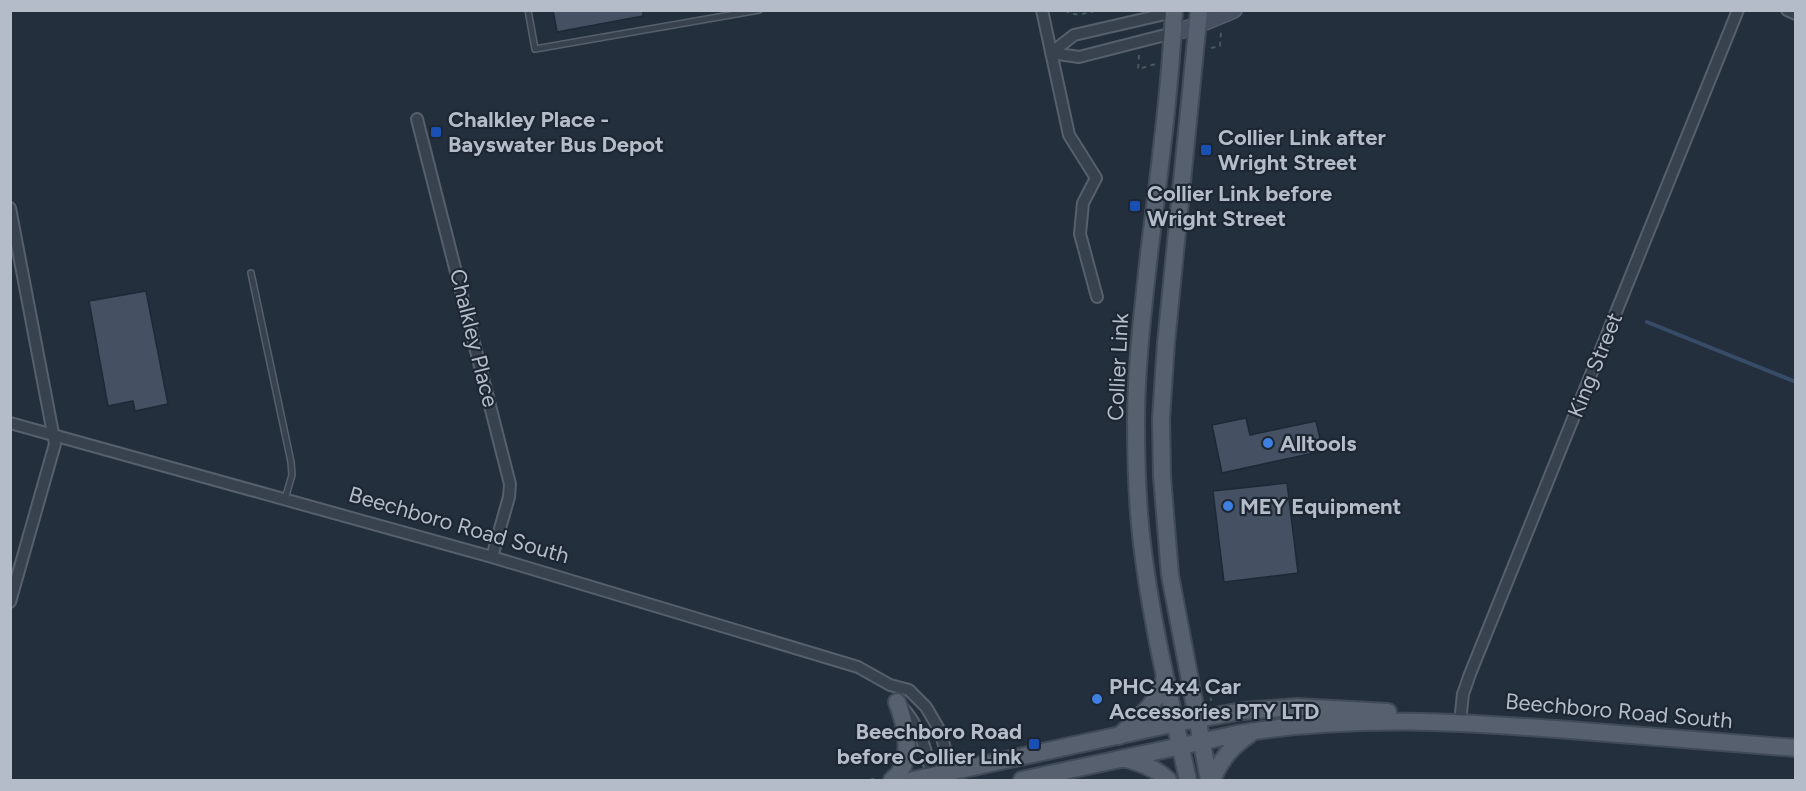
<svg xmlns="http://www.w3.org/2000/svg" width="1806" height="791" font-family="Figtree,sans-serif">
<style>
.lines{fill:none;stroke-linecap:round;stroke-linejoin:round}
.stream{stroke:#394c67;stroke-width:4}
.building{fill:#455162;stroke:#1f2835;stroke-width:1.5}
.lane-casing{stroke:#565f6c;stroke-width:8}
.street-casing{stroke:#565f6c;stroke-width:14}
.secondary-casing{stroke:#565f6c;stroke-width:18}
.primary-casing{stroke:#414a57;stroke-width:20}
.path{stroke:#44595c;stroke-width:2;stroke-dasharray:4.5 4.5;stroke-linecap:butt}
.lane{stroke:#38414e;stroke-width:5}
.street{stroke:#38414e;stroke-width:10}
.secondary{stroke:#465061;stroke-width:15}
.primary{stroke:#56606e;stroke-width:16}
.transit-dot{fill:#1a4fb4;stroke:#1d2633;stroke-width:2}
.shop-dot{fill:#3f7fe0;stroke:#1d2633;stroke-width:2}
.labels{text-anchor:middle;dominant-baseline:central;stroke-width:4.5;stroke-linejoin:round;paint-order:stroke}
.poi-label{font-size:22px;font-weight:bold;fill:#b4bcc9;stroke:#1d2633;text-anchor:start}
.street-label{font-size:22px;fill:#b4bcc9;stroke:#1d2633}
</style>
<rect width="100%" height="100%" fill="#242f3e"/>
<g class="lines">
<path class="stream" d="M1647,322L1796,382"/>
</g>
<path class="building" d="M553,10H643V16L557,32Z
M146,291L168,404L135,411L133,401L108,406L89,301Z
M1246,418L1250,435L1316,421L1323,451L1222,473L1212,425Z
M1287,483L1298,573L1224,582L1213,491Z"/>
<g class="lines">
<defs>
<path id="lane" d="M528,10L535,49L759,10
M251,273L291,462L292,475L285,499"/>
<path id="street" d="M1042,10L1069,135L1096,178L1083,203L1080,234L1097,297
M1787,10L1796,14
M1051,53L1074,35L1174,12
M1051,53L1079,57L1173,33
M417,119L510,484L509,497L492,557
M10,208L55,444L10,602
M10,423L492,557L858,667L890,685L909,690L926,707L940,731L954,780
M901,706C921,726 927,754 933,780
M1460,722L1463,694L1470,674L1738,10"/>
<path id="secondary" d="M1173,33L1198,25L1234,10"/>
<path id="primary" d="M1174,10C1170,92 1159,173 1149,254C1143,310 1136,366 1136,422C1136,459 1137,498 1141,535C1150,618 1170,699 1188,780
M1199,10L1166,343L1161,419L1162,476L1170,575L1209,780
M1119,736C1138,718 1159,703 1165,677
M1124,758C1140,763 1156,768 1168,780
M892,780C915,763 906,725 897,702
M913,780L1176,723L1242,711L1297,707L1388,712
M1022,780L1237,734C1351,714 1467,722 1582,731C1653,737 1724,742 1796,748
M1212,780C1221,759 1231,747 1250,734"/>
</defs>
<use href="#lane" class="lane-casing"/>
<use href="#street" class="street-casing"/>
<use href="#secondary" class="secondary-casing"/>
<use href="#primary" class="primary-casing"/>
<path class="path" d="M1065,10C1074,18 1087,13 1098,10
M1211,48L1220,46L1221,31
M1139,55L1138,69L1156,64
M1207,693L1210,692L1211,701
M870,780L878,777"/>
<use href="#lane" class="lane"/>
<use href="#street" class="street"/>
<use href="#secondary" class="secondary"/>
<use href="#primary" class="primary"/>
</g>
<g class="transit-dot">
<rect x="430" y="126" width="12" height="12" rx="3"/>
<rect x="1200" y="144" width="12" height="12" rx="3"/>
<rect x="1129" y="200" width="12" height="12" rx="3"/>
<rect x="1028" y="738" width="12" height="12" rx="3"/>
</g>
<g class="shop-dot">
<circle cx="1268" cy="443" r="6"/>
<circle cx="1228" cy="506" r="6"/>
<circle cx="1097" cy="699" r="6"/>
</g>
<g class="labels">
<g class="poi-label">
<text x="448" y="119">Chalkley Place -<tspan x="448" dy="25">Bayswater Bus Depot</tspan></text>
<text x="1218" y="137">Collier Link after<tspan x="1218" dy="25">Wright Street</tspan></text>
<text x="1147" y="193">Collier Link before<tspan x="1147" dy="25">Wright Street</tspan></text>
<text x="1280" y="443">Alltools</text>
<text x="1240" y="506">MEY Equipment</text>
<text x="1109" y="686">PHC 4x4 Car<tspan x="1109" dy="25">Accessories PTY LTD</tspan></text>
<text x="1022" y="731" text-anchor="end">Beechboro Road<tspan x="1022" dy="25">before Collier Link</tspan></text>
</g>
<g class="street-label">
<text transform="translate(474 338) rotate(76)">Chalkley Place</text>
<text transform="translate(1595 365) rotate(-68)">King Street</text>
<text transform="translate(1118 367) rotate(-87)">Collier Link</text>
<text transform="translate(459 525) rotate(16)">Beechboro Road South</text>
<text transform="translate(1619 711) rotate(5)">Beechboro Road South</text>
</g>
</g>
<rect width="1806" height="791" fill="none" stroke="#b4bcc9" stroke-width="24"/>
</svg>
